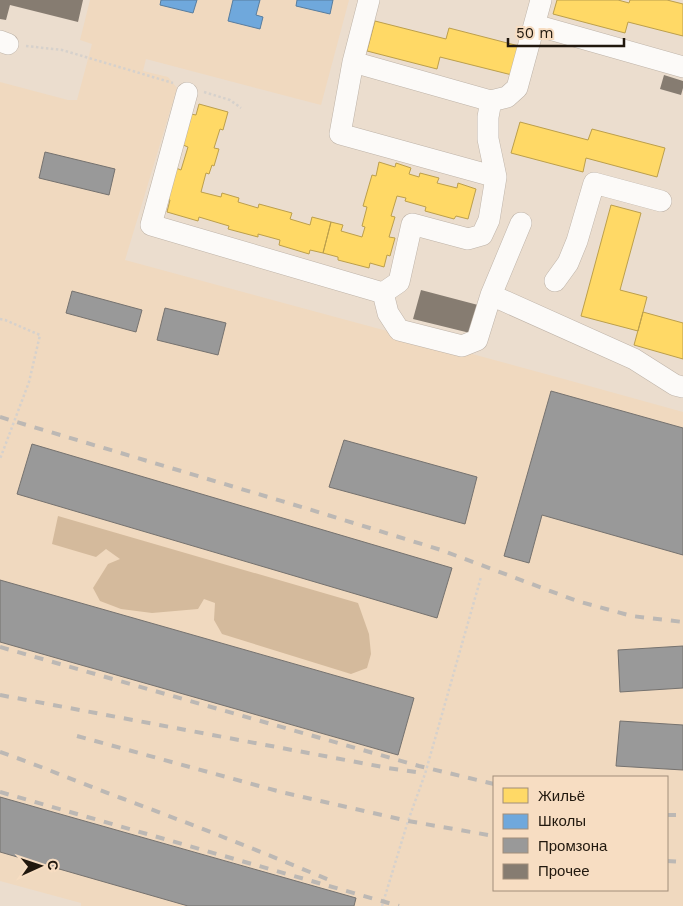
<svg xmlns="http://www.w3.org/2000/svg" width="683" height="906" font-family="'Work Sans',sans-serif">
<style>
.built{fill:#f0d9bf;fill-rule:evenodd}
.forest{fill:#d4ba9c}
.homes{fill:#ffd966;stroke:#bc9f4c}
.schools{fill:#6fa8dc;stroke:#587d9e}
.industry{fill:#999;stroke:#75726f}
.building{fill:#867c71}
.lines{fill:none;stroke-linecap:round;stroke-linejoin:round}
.minor-casing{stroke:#beb3a8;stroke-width:22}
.path{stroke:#d6d1cc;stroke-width:2.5;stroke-dasharray:2.5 2.5;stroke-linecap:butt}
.minor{stroke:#fcfaf8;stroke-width:21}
.rail{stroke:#bcb8b4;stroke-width:4;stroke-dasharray:9 9;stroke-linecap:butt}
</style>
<rect width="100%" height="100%" fill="#ebddce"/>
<path class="built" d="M90,0H349L321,105L146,59L143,71L168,77L177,88L125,260L553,376L683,412V906H81V903L0,881V82L68,100H77L92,44L80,40ZM494,777H667V890H494Z"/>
<path class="forest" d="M58,516L358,603L369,634L371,654L367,668L351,674L222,634L214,620L215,603L204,599L198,609L152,613L121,609L100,601L93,588L108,564L120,559L106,549L96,557L52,544Z"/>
<path class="homes" d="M557,0H618L629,3L630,0H667L683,4V36L628,22L625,33L553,14Z
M375,21L446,39L449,28L519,46L512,75L440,57L437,69L367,51Z
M199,104L228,112L223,130L220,129L214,148L219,149L214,166L212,165L209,174L206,173L201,192L221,197L222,193L239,198L238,202L258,208L259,204L292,213L290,219L310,225L312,217L331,222L323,253L310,250L309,254L279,245L280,240L258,234V237L228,229L229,226L199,217L198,221L167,212L170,200L167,199L176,168L181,170L188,147L183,145L191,114L196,115Z
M520,122L588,140L592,129L665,148L657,177L586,158L583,172L511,153Z
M379,162L395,167L396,163L411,168L409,174L419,177L420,173L439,178L437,183L457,188L458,183L476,189L468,219L456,216L454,219L425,211L426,207L405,201L406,198L397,196L391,216L395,217L389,237L395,238L390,256L387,255L384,267L370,263L369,268L338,260V257L323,253L331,222L343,225L341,231L362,237L365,227L362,226L367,207L363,206L372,175L376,176Z
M611,205L641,213L620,290L647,297L638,331L581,316Z
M643,312L683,323V359L634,345Z"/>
<path class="schools" d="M161,0H197L193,13L160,5Z
M233,0H260L256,15L263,17L260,29L228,21Z
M297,0H333L330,14L296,6Z"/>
<path class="industry" d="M45,152L115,169L109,195L39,178Z
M72,291L142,310L136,332L66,313Z
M165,308L226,323L218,355L157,340Z
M551,391L683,428V555L542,515L529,563L504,556Z
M344,440L477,477L465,524L329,487Z
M32,444L452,568L437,618L17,494Z
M0,580L414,698L398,755L0,642Z
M683,646V688L620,692L618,650Z
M620,721L683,725V770L616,766Z
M0,797L356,898L354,906H188L0,852Z"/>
<path class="building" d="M0,0H83L78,22L10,5L6,20L0,19Z
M664,75L683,81V88L681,95L660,89Z
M421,290L478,305L470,333L413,319Z"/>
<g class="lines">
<defs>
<path id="minor" d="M369,0L353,62L340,134L496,177
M535,25L683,67
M0,41L8,44
M353,62L491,101
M187,93L151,225L383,293L399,282L412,224L468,239L482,235L489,220L496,177L488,139V117L491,101L507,97L517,88L541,0
M555,281L568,263L577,241L594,183L661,201
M383,293L388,313L399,330L462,346L477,340L491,295L521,223
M491,295L634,359L675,385L683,387"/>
</defs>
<use href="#minor" class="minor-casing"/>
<path class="path" d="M26,46L62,50L173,83
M204,92L230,100L241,108
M0,319L5,320L40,335L29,382L0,459
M382,906L408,821L425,774L481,577"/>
<use href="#minor" class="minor"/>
<path class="rail" d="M0,417L305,508L441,550L577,601L632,616L683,622
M0,647L419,766L494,784
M0,695L388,768L422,773
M77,736L281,792L408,821L494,836
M0,752C41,766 80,783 121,798C191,824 260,851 329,880
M0,792L399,906
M667,815H683
M667,861L683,862"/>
</g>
<rect x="493" y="776" width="175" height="115" fill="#f7ddc2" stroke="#a18e7a"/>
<rect x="503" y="788" width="25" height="15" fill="#ffd966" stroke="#a18e7a"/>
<text x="538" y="801" font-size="15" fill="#21180e">Жильё</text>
<rect x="503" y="814" width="25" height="15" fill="#6fa8dc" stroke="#a18e7a"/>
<text x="538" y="826" font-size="15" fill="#21180e">Школы</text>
<rect x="503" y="838" width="25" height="15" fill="#999999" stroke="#a18e7a"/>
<text x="538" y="851" font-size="15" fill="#21180e">Промзона</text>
<rect x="503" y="864" width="25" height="15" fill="#867c71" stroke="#a18e7a"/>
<text x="538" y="876" font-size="15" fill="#21180e">Прочее</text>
<g transform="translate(40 866) rotate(87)" stroke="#f7ddc2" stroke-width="4" paint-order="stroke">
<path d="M0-4L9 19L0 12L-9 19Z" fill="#21180e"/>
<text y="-8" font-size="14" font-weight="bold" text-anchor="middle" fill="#21180e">С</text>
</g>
<path d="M508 38v8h116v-8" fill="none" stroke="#21180e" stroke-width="2.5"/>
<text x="516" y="38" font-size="15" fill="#21180e" stroke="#f7ddc2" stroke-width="4" paint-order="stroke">50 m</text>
</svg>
